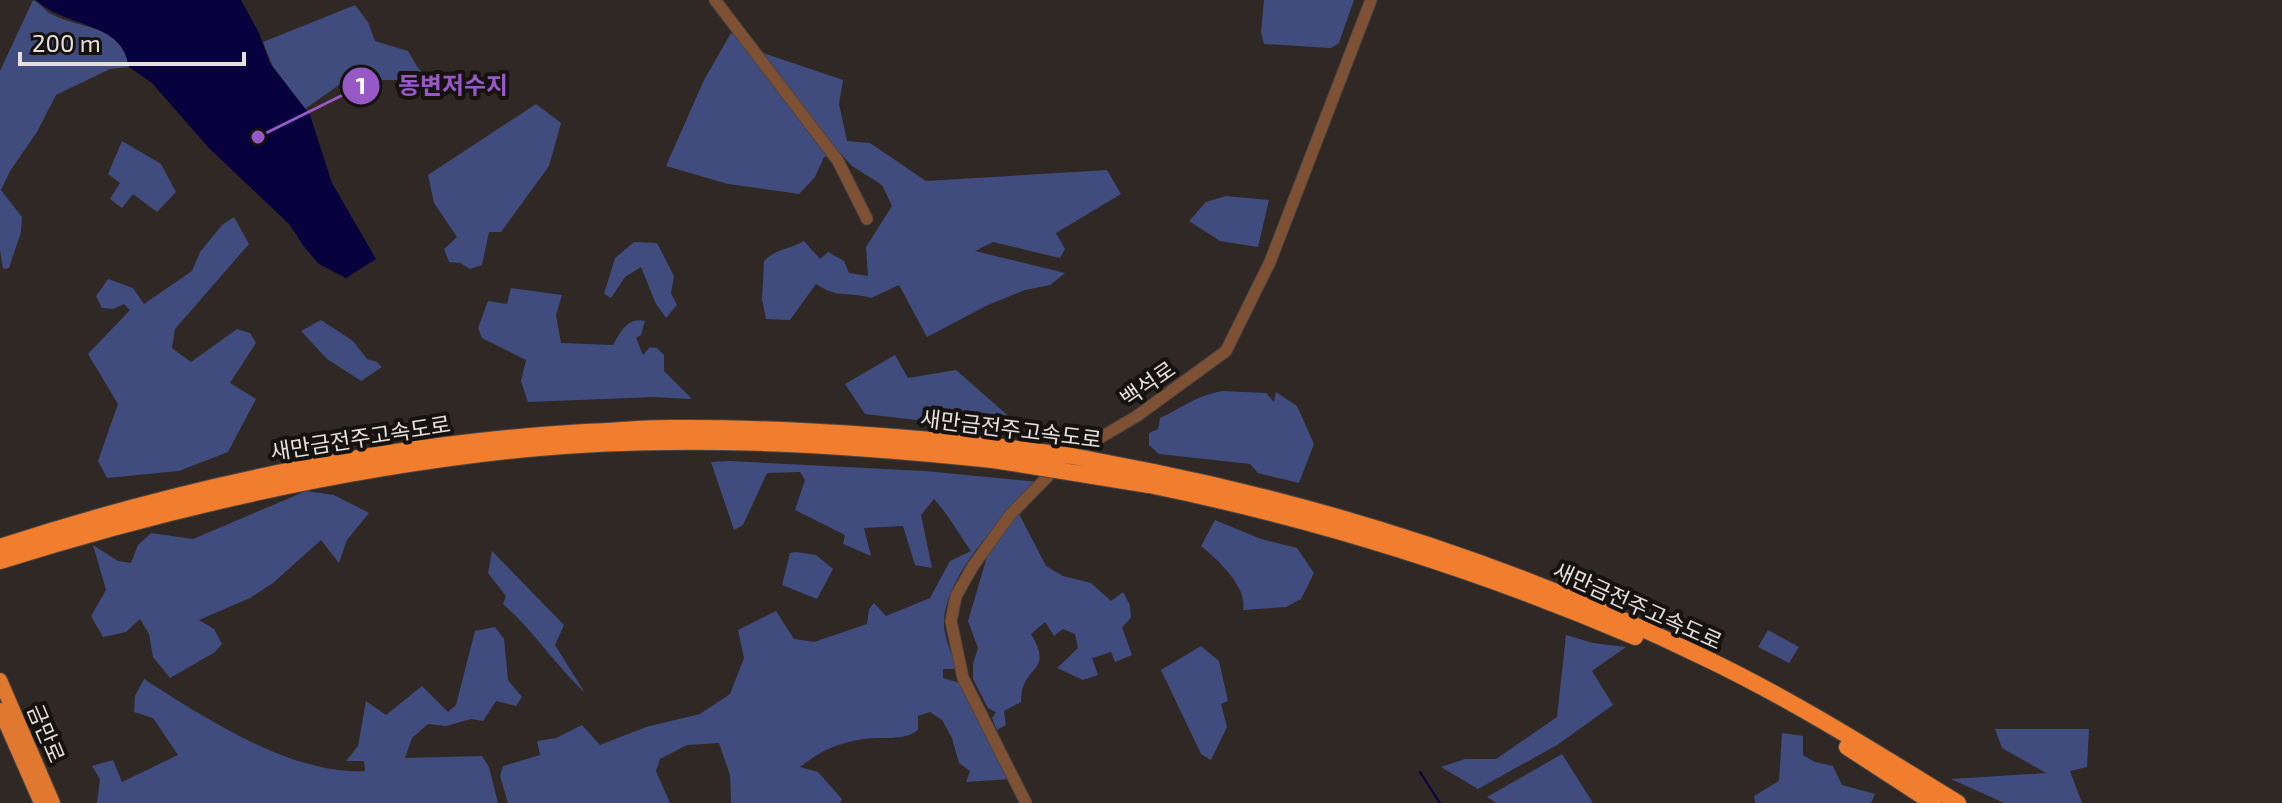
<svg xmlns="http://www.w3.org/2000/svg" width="2282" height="803" font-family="'Exo 2','Noto Sans KR',sans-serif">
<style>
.green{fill:#404c7e}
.water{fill:#07023d}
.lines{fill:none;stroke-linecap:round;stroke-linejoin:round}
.stream{stroke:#07023d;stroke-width:2}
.tertiary-casing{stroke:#4d4542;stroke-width:13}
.trunk-casing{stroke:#4d4542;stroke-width:16}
.motorway-casing{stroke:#4d4542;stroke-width:18}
.tertiary{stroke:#7e5034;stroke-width:11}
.trunk{stroke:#e07830;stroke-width:14}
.motorway{stroke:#f07e2e;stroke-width:16}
.motorway-bridge-casing{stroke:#4d4542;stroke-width:18;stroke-linecap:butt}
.motorway-bridge{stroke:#f07e2e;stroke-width:16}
.labels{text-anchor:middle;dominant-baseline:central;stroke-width:8;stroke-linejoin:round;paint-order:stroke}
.street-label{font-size:22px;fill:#e5e0dd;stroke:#151210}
.leader{fill:none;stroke:#9659c6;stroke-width:3}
.callout-dot{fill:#9659c6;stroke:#151210;stroke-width:3}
.mark-label{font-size:24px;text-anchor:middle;font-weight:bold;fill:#fff}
.callout-label{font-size:24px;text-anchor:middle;font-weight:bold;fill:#9659c6;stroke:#151210;stroke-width:8;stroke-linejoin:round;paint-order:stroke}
</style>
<rect width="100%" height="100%" fill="#302824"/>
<path class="green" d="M33,0C39,3 43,8 48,12C79,31 122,22 129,67L110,69L56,95L37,132L10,171L1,190L22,217L21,232L9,268L3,269L0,250V71Z
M1264,0H1354L1339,43L1331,48L1264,44L1261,32Z
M355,5L368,22L375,41L408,51L418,68L430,80H346L305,109L274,70L263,42Z
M731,33L766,54L843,80L839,104L847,141L870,143L926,181L1107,170L1121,194L1056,233L1065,249L1060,258L993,242L975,251L1065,273L1050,285L1025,290L988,305L927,337L899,285L871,298C848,291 838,299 816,284L790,320L766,319L762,299L764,261C776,249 790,249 804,241L820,259L828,252L844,261L849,273L868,276L866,247L892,206L882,185L852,166L840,153L824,157L815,177L799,194L728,184L666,166L704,80Z
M536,104L561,123L549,166L501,232H489L482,265L470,269L460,263L449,262L444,249L457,237L434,203L428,175Z
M122,141L161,164L176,192L157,212L133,194L122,208L110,199L120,183L108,174Z
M1226,196L1269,200L1258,247L1220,241L1189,221L1206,202Z
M234,217L249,244L175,329L172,348L191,362L237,329L250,333L256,343L230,383L256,399L228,452L179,471L107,478L98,461L118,404L88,354L130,310L124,304L113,309L102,308L96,296L108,279L133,288L144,304L192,271L200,252L222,225Z
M634,242L657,243L674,276L671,293L677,305L666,318L656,304L641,267L625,277L611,298L604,294L615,258Z
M511,288L562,295L556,315L561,343L613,345C621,332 627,317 645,321L641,335L636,338L643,355L650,347L657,348L664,355V371L692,399L654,397L528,402L521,381L526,360L482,338L478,328L488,301L507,304Z
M321,320L353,341L367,359L377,362L382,367L361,381L327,359L301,331Z
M895,355L908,378L956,370L1014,421H925L865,414L845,384Z
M1222,391L1266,393L1274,402L1276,392L1297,406L1314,444L1299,483L1258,473L1250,464L1159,454L1149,445V433L1158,429L1160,418C1184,407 1195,396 1222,391Z
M730,461L925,471L1038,482C1005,515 947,571 944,621C943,635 952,655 957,669H943V678L960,683L1010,779L966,782L970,771L959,763L952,738L942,720L930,712L918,716V730C902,742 882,736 863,739C836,744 822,750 800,767L818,772L842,799L840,803H731L730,775L719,743L687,745L660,759L656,771L670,803H508L500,776L503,766L540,755L537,741L556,738L582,725L600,745L646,727L700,714L730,694L744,658L738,630L776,611L794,639L814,642L867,624L869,609L874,603L886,616L930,598L950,561L971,551C958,533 949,515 934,499L921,515L932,568L915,565L903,526L864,528L871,556L843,544L845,535L795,510L805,480L800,472L767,473L743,525L734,530L711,462Z
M306,491L334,495L369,513L347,540L339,563L321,540L273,583L250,598L199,620L214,629L222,644L215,652L170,678L153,657L149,634L140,619L126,632L103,637L91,616L106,590L93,545L118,561L131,563L138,545L151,533L193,539Z
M1018,512L1046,566L1063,576L1091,583L1111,601L1123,592L1130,605L1131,618L1122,627L1132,655L1115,662L1111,652L1092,658L1098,675L1083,680L1057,668L1078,648L1075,634L1063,629L1054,636L1045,622L1031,634C1055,674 1021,664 1021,702L1004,711L1006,725L997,730L992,718L996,712L988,708L973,679V664L978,648L968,621L989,550Z
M1215,520L1261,539L1297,548L1314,573L1301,599L1286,607L1243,610C1248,587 1217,559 1201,546Z
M492,551L564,625L555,645L585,693C555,665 534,631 503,604L506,596L488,573Z
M796,552L816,555L833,569L817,599L782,585L790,553Z
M495,627L504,639L508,680L522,697L516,706L496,701L483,721L471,719L446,726L428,724L412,738L405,758L482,756L489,767L498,803H97L100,779L92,766L113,760L122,782L178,755L153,718L134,712L135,696L144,679C205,718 291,775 365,771L364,761H346L358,746L366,701L386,715L422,686L448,712L456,705L475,631Z
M1768,630L1799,647L1789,663L1758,647Z
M1566,635L1593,643L1626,647L1592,671L1613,705L1557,745L1478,789L1441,767L1465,759H1496L1557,717Z
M1201,646L1219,661L1228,701L1221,704L1227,727L1211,760L1201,754L1161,670Z
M1995,729H2089L2087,767L2070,771L2082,803H2004L1951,779L2046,773L2002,748Z
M1782,733L1803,736V755L1815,762L1833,766L1842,785L1875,794L1871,803H1755L1754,796L1779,781Z
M1562,754L1593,803H1496L1487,797Z"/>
<path class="water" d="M36,0H241L259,33L270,63L310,115L332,183L376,259L346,278L319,264L305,248L289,224L208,147L152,83L129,67C122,20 67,29 36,0Z"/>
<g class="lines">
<path class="stream" d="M1420,772L1440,803"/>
<defs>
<path id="tertiary" d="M715,0L838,161L867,219
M1069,456L1137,416L1226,351L1270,262L1371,0
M1026,803L963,678L951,621L956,596L973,566L1010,515L1056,468"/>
<path id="trunk" d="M0,680L53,803
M0,710L41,803"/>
<path id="motorway" d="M1154,472C1345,511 1529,572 1705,658C1793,700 1875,752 1958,803
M1149,485C1316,519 1479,570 1635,637
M0,547C190,485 385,444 585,432C613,431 641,428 669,428C778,427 886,435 994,446
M0,561C173,507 346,467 527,449C681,434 839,444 993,460
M1847,747L1933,803"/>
</defs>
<use href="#tertiary" class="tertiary-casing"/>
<use href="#trunk" class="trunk-casing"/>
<use href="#motorway" class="motorway-casing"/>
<use href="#tertiary" class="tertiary"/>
<use href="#trunk" class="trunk"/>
<use href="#motorway" class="motorway"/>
<defs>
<path id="motorway-bridge" d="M994,446L1072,456L1154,472
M993,460L1149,485"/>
</defs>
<use href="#motorway-bridge" class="motorway-bridge-casing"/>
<use href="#motorway-bridge" class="motorway-bridge"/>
</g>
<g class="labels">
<g class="street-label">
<text transform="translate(1147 383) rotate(-35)">백석로</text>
<text transform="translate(1011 428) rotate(7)">새만금전주고속도로</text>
<text transform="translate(360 437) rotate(-9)">새만금전주고속도로</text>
<text transform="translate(1638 605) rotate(24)">새만금전주고속도로</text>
<text transform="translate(47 733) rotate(67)">금만로</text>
</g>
</g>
<path class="leader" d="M258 137L361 86"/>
<g class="callout-dot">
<circle cx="258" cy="137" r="8"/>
<circle cx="361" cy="86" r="20"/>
</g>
<g class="mark-label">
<text x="361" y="94">1</text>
</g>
<g class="callout-label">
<text x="453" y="94">동변저수지</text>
</g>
<path d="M20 52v12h224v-12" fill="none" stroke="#e5e0dd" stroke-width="4"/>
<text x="32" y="52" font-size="24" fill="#e5e0dd" stroke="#151210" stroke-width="6" paint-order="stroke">200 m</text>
</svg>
